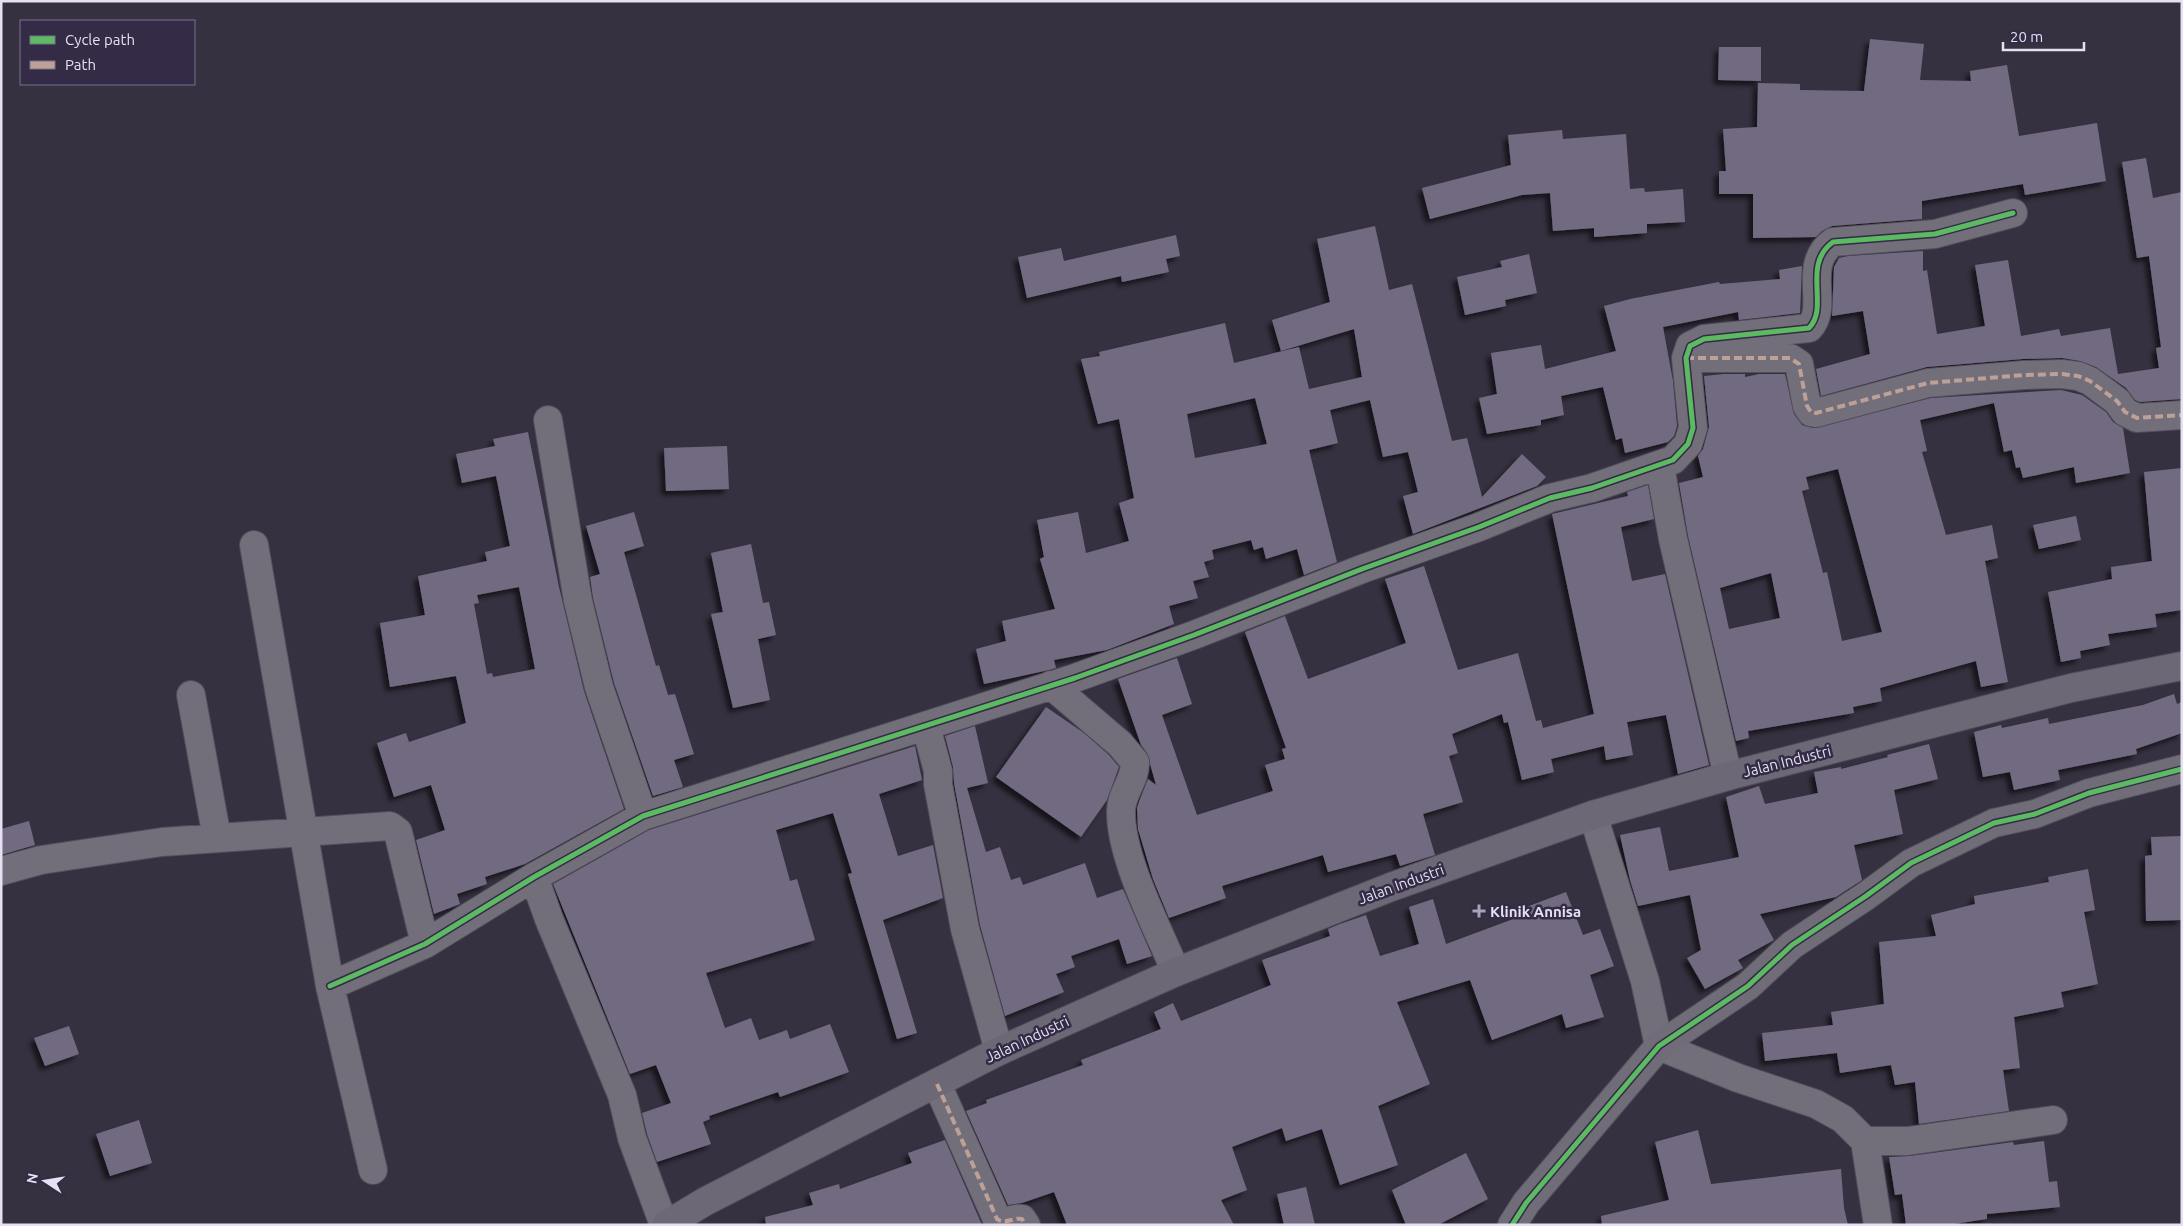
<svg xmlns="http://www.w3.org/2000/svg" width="2183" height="1226" font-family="Ubuntu,sans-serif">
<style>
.building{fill:#726b80;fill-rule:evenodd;filter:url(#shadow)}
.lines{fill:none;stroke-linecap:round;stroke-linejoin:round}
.street-casing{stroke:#524d5b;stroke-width:30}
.secondary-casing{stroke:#524d5b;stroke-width:30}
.primary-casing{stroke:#524d5b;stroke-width:30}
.street{stroke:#726e7a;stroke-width:28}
.secondary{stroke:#706c78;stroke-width:28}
.primary{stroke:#6d6876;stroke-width:28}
.quiet{stroke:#bda197;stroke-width:4;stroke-dasharray:8 4;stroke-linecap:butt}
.cycleway-casing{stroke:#342b46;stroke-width:8}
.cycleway{stroke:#5cba63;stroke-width:5}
.poi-dot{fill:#a8a3b4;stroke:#342b46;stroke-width:2}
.labels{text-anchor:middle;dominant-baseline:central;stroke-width:5;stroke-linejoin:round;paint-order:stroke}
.street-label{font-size:15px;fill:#e5e0f2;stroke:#342b46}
.poi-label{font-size:15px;font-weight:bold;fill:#e5e0f2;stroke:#342b46;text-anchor:start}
</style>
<defs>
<filter id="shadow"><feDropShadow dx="-4.5" dy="4.5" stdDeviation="2.5" flood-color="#0009"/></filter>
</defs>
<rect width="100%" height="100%" fill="#363140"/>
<path class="building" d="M1870,39L1924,44L1920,80L1971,81L1970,71L2007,65L2019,136L2097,123L2106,181L2025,195L2023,184L1922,201V219L1832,226L1822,231L1816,237L1753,238V194H1719V171H1726L1723,129L1757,127L1758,83L1800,84V90L1864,91Z
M1719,47H1761V81L1718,80Z
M1562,130L1563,139L1626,134L1630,189L1644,188L1645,192L1683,189L1685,222L1647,224V233L1594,237V228L1553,231L1550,193L1522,195L1430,219L1422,188L1511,165L1508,135Z
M2146,158L2153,198L2182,192V399L2140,402L2135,400L2126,388L2096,367L2080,361L2062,358L2023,359L1927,367L1821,396L1816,369L1870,354L1863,311L1832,316L1834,267L1839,258L1848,256L1923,251V271L1927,270L1937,334L1985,326L1975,265L2008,260L2021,336L2059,329L2061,336L2110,328L2118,374L2159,368L2156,348L2161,347L2149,256L2137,258L2122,162Z
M1375,226L1389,290L1412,284L1452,441L1467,438L1482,497L1522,454L1546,477L1537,486L1413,534L1403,496L1418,492L1408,452L1383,457L1370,400L1330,410L1338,443L1309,450L1337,562L1304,575L1297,549L1266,559L1263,547L1254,550L1251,540L1212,550L1214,559L1204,562L1209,577L1193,581L1198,598L1169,606L1174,624L1107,650L1054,660L1056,668L1049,670L984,684L976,649L1006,641L1002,621L1055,609L1040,559L1044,557L1037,520L1078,512L1086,553L1129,541L1119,503L1134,498L1119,419L1098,424L1081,359L1100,356L1099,352L1225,323L1234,363L1299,347L1309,389L1362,377L1354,329L1281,351L1272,320L1330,302L1317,239ZM1255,398L1267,444L1195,458L1187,414Z
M1176,235L1180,256L1166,259L1169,272L1122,282L1121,276L1027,298L1018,257L1061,248L1064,261Z
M1529,254L1537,293L1505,300L1506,306L1465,315L1457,277L1502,267L1500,261Z
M1802,266L1800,313L1739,320L1738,312L1663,327L1673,381L1677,426L1674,436L1668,442L1625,453L1622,438L1616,440L1603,387L1561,396L1564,415L1541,420V425L1487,434L1479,398L1497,394L1491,353L1541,345L1545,369L1616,351L1604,306L1630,299L1719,282L1720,284L1780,279L1779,270Z
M1724,374H1745V377L1759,374H1785L1794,414L1802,425L1813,428L1931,398L2061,390L2082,395L2106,412L2113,422L2123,428L2130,473L2076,483L2074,467L2023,478L2020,467L2016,468L2012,450L2004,452L1994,403L1920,420L1927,451L1922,452L1946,535L1992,525L1998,558L1985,561L2008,682L1981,687L1976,661L1880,688L1882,701L1853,707L1854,713L1748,731L1749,738L1736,741L1688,536L1679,483L1703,477L1698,456L1703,449L1709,427L1704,376ZM1838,469L1882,632L1842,641L1827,572L1823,573L1802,491L1809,489L1806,477ZM1771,573L1780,618L1729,629L1720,588Z
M528,432L559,587L584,691L624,809L525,864L485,877L487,884L457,894L460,904L434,914L416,840L445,830L431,785L394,797L377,743L406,733L409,742L466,723L456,676L390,687L380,623L425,615L418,576L487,561L485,552L510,546L496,476L462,483L456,454L495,446L493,439ZM519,587L535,669L493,677L492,673L487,674L474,604L479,603L477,595Z
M727,446L729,489L666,491L664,448Z
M2182,468V610L2155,614L2157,627L2108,634L2110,645L2080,651L2081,658L2061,662L2048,592L2112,579L2111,567L2152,561L2144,472Z
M1648,485L1654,519L1621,527L1632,581L1665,574L1709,765L1678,774L1666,715L1627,722L1633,755L1606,760L1604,746L1551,759L1554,772L1522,780L1508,722L1504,723L1502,714L1452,734L1458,753L1449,756L1463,802L1423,814L1435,855L1400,866L1396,854L1328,872L1323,855L1222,886L1226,898L1169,918L1153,879L1138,829L1137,808L1140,799L1148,779L1156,785L1147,753L1141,745L1118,679L1177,658L1192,704L1162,715L1197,815L1273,791L1265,765L1285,759L1282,749L1286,748L1245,632L1285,616L1308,679L1406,643L1385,579L1424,566L1458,670L1518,653L1536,721L1541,720L1543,728L1594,714L1552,514L1628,496L1627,492Z
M634,512L644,546L624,552L656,666L659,665L668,695L675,694L694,754L674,760L683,787L653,796L614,683L593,598L590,577L600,574L586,526Z
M2076,516L2081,540L2039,549L2033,525Z
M751,544L763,603L769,602L776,635L758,639L770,700L733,708L711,614L723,612L711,553Z
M2174,694L2177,704L2182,702V733L2136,749L2137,754L2058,770L2060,780L2014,790L2010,772L1983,777L1974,732L2001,725L2002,728L2048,718L2049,724L2143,705Z
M1046,707L1084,733L1109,755L1119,767L1107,800L1081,837L996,777Z
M975,726L988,783L967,788L986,852L1000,847L1011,880L1020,877L1023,885L1085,863L1097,898L1123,889L1152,956L1127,964L1119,939L1071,956L1075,967L1056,974L1064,992L1005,1016L980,925L954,783L953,767L945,736Z
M1929,744L1938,779L1894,790L1903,834L1854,845L1862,880L1836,897L1760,914L1774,940L1738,960L1743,968L1705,989L1687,958L1701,950L1690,895L1638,906L1630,880L1620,835L1660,827L1669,871L1739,857L1726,797L1759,786L1765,804L1818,793L1814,772L1841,767V769L1888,757L1887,755Z
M915,746L922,780L879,794L898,856L933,845L943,898L883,920L917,1033L897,1039L848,874L852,873L833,813L776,830L790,881L797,879L815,940L706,973L725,1028L751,1018L759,1040L787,1030L790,1039L830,1024L849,1072L780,1097L778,1092L709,1116L710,1119L703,1122L711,1144L657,1162L647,1134L642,1113L671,1103L656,1065L630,1074L553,884L649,830Z
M29,821L35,845L1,855V829Z
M2182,836V920L2146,921L2145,856L2152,855L2151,837Z
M2088,869L2095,910L2084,912L2098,984L2061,992L2064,1007L2014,1017L2020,1068L2003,1070L2009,1111L1919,1124L1915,1082L1895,1085L1891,1065L1840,1073L1837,1053L1765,1061L1762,1033L1833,1025L1831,1012L1884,1004L1879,942L1936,936L1931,915L1975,904L1974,896L2049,882L2048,877Z
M1566,892L1583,935L1600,929L1614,966L1590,975L1604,1017L1566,1028L1562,1014L1492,1040L1470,980L1397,1002L1430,1084L1378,1106L1398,1165L1340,1185L1322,1129L1286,1141L1282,1128L1232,1147L1247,1190L1221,1200L1234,1225H1067L1054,1192L1022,1203L1008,1205L966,1111L987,1103L986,1100L1083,1065L1081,1060L1161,1029L1154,1012L1173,1003L1181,1021L1271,985L1262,960L1330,936L1328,929L1340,924L1366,915L1380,956L1419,944L1409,907L1433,899L1446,944L1524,915L1521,909Z
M69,1026L79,1054L45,1066L34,1038Z
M139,1120L152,1163L110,1176L96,1134Z
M1698,1130L1711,1184L1841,1169L1844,1208L1848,1225H1602L1601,1216L1669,1200L1655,1142Z
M945,1140L982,1225H766L765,1217L813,1205L809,1193L839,1184L840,1189L912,1163L908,1153Z
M2044,1141L2049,1182L2057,1181L2060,1207L1987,1214V1219L1947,1225H1906L1902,1194L1895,1195L1889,1157L1910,1156L2013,1142L2014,1145Z
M1466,1153L1488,1199L1438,1225H1406L1392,1190Z
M1306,1187L1315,1225H1284L1277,1194Z"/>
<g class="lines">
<defs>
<path id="street" d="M1686,358H1790L1799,364L1807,406L1811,412L1816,413L1928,383L2024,375L2062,374L2078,376L2090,381L2117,401L2125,412L2137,418L2182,415
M548,420L578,601L599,687L643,816
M1660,466L1673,539L1728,776
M254,545L330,986L373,1170
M1051,685L1120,744L1135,762C1136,780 1120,794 1121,813C1121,859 1158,929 1176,972
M191,695L217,838
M926,726L938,771V784L965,929L999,1051
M1593,815L1645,981L1659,1046L1738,1078L1816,1104L1843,1119L1865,1141L1878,1225
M1,871L41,860L162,842L390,826L398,832L425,944
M534,877L549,919L622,1095L632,1138L664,1225
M330,986L425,944L534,877L643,816L1075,678L1194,635L1362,569L1479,527L1550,498L1592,488L1673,460L1688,444L1693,428L1686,358L1690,346L1704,339L1809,328C1830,307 1801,265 1833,242L1935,234L2013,213
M937,1084L997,1219C1006,1225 1013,1217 1022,1219L1026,1225
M1865,1141H1908L2053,1120"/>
<path id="secondary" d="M1512,1225L1526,1203L1659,1046L1748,986L1792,945L1866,896L1911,863L1994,823L2035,814L2089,793L2182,769"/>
<path id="primary" d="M666,1225L706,1201L999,1051L1176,972L1391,887L1593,815L1728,776L2071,688L2182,666"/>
</defs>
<use href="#street" class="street-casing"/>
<use href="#secondary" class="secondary-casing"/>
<use href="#primary" class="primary-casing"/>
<use href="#street" class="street"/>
<use href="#secondary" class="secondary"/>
<use href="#primary" class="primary"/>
<path class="quiet" d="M1686,358H1790L1799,364L1807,406L1811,412L1816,413L1928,383L2024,375L2062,374L2078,376L2090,381L2117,401L2125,412L2137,418L2182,415
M937,1084L997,1219C1006,1225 1013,1217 1022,1219L1026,1225"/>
<defs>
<path id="cycleway" d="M330,986L425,944L534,877L643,816L1075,678L1194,635L1362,569L1479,527L1550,498L1592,488L1673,460L1688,444L1693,428L1686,358L1690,346L1704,339L1809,328C1830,307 1801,265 1833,242L1935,234L2013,213
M1512,1225L1526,1203L1659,1046L1748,986L1792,945L1866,896L1911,863L1994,823L2035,814L2089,793L2182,769"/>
</defs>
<use href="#cycleway" class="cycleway-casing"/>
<use href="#cycleway" class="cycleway"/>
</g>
<path class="poi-dot" d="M1476.5 903.5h5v5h5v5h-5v5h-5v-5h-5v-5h5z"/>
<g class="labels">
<g class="street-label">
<text transform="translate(1787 761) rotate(-14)">Jalan Industri</text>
<text transform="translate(1401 884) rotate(-20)">Jalan Industri</text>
<text transform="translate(1027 1039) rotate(-25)">Jalan Industri</text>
</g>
<g class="poi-label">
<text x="1490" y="911">Klinik Annisa</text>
</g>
</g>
<rect width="2183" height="1226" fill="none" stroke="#e5e0f2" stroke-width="5"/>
<rect x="20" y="20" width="175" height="65" fill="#342b46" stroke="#7b738b"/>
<rect x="30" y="36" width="25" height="8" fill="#5cba63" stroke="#7b738b"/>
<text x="65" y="45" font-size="15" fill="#e5e0f2">Cycle path</text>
<rect x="30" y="61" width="25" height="8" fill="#bda197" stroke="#7b738b"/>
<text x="65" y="70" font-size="15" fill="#e5e0f2">Path</text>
<g transform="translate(45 1181) rotate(282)" stroke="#342b46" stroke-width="4" paint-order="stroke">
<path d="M0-4L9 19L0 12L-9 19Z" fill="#e5e0f2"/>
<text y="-8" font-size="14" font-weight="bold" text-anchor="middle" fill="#e5e0f2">N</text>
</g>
<path d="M2003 42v8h81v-8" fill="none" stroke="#e5e0f2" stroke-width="2.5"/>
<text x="2010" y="42" font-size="15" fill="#e5e0f2" stroke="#342b46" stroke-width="4" paint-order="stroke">20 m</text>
</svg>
